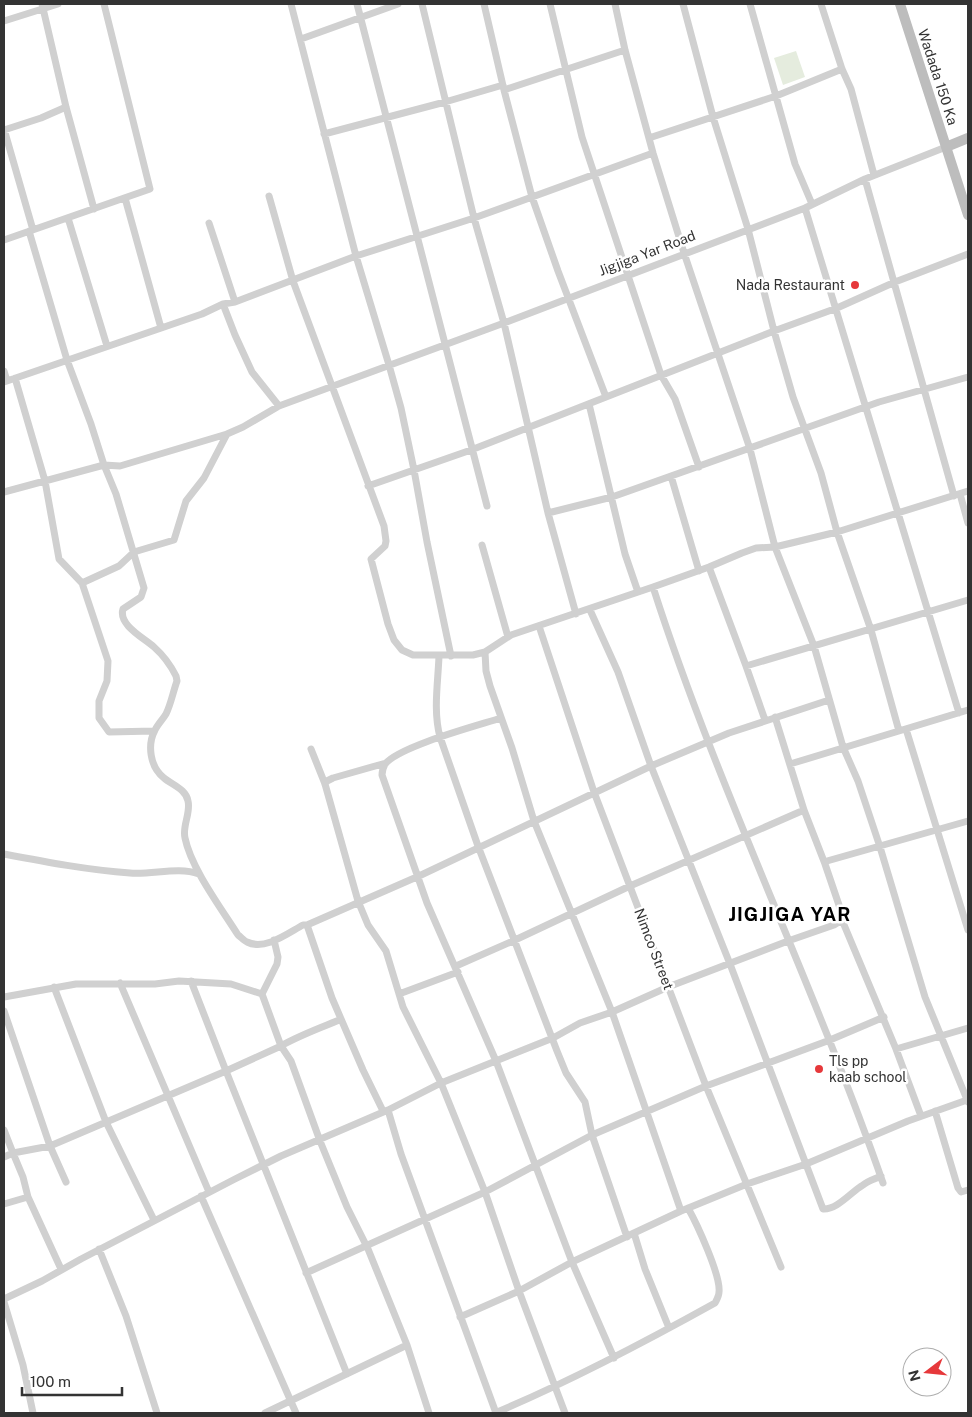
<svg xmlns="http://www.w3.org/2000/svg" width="972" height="1417" font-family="'Public Sans',sans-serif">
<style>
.green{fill:#e5ecde}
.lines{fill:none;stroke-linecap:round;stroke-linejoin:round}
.street{stroke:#d0d0d0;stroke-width:7}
.secondary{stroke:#bdbdbd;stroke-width:10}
.poi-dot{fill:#e6383b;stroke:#fff;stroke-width:2}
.labels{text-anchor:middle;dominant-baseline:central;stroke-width:5;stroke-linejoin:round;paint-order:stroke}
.street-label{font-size:14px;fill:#333;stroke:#fff}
.poi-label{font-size:14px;fill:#333;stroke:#fff;text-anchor:end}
.district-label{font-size:19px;font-weight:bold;letter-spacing:1px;fill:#000;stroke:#fff}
</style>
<rect width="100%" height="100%" fill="#fff"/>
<path class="green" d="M796,51L805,77L783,85L774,58Z"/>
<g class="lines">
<path class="street" d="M42,4L66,107L94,209
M291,4L356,256L389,365L401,408L414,470L427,542L451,656
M357,4L487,506
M422,4L474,218L504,323L548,513L576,614
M484,4L504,90L532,197L558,271L606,397
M550,4L582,137L661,375L675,399L699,467
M615,4L625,50L653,153L684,253L750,449L775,547L814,646L843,747L858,781L880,847L925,997L968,1102
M683,4L713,117L748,229L774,331L793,397L821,473L837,532L871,630L899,731
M750,4L795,164L812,204
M821,4L842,69L851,89L874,175
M4,21L58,4
M301,39L398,4
M504,90L625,50
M4,129L33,230
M4,130L41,118L66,107
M324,134L445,102L503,85
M649,138L776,96L842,69
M865,179L954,496
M269,196L293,281L384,526L386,541L385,546L371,559L388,624L394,640L402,650L413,655H473L485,652L511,635L653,587L709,567L742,553L756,548L775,547L837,532L968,491
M125,198L161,328
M805,208L959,713
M68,218L107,346
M209,223L235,302
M29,231L67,360L91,424L104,465L116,494L144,588L141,597L123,609C118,625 144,638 154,647C163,655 171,666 176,676L177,681C173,692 171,704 166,714C163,719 158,724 155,730C147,745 150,767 164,778C172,785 186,789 188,801C191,813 182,826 185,838C191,868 221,908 238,935C241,937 244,941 247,942C265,951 288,933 303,925H307L419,876L651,766L729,733L829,700
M4,240L150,189L104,4
M223,304L235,335L252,372L279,406
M4,371L7,381
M15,378L45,481L59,559L82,583
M4,382L202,314L223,304L235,302L356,256L474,218L653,153
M589,404L625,554L638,592
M671,476L699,571
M368,486L471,450L774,331L837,308L895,282L968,254
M4,492L104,465L120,466L227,434
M960,494L968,523
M548,513L612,497L879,402L968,377
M482,545L508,637
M709,567L746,666L765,720
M653,587C718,790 813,982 883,1183
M590,610L618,672L651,766L730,964L823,1209C837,1210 851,1192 863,1185C868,1181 875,1179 881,1176
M539,626L594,792L706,1086L781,1267
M485,652L486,671L490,686L512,748L534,821L612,1012L681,1211
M439,656C438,683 433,711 440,737L478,846L557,1051L566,1073L585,1102L592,1135L627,1237
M746,666L968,600
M775,717L804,810L825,864
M501,718C476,726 400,746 385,764C383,768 382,771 382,775L427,903L496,1061L572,1262L614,1358
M906,729L968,930
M154,731L109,732L99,718V701L107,681L108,661L82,583L119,566L134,552L174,540L186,501L204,478L227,434L243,427L279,406L504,323L805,208L865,179L946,147
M311,749L325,784L358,901L368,925L386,951L403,1007L441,1083L485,1192L519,1291L565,1413
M790,764L968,710
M325,784L327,781L333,778L386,763
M4,854C46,862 88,870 130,873C153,875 178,866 199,874
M307,925L332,998L363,1070L383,1111
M274,940L278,957L277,964L262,994L281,1046C300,1035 321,1028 341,1019
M456,966L515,940L630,886L804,810
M191,981L226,1071L281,1046L291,1061L320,1141L347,1207L368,1249L407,1345L429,1413
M120,983L209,1192
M54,987L106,1122L154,1220
M399,994L458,972
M4,997L76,984H155L179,981L231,984L262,994
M4,1011L50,1146L66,1182
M896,1049L968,1028
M388,1110L401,1154L496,1413
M935,1111L958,1188L961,1192L968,1190
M921,1116L896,1049L842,920L841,911L825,864L827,861L968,821
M4,1130L13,1153L50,1146L226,1071L347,1374
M4,1157L13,1153L23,1177L28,1197L61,1269
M201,1196L296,1413
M4,1204L28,1197
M634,1233L645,1269L669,1328
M99,1249L126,1316L157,1413
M306,1273L485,1192L592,1135L706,1086L830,1040L884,1017
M4,1299L42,1281L81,1259L235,1179L281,1156L388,1110L441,1083L553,1038L580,1023L612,1012L668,987L788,941L834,925L842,920
M4,1302L23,1365L33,1413
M460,1317L519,1291L572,1262L681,1211L747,1184L806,1164L908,1121L967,1100
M265,1413L407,1345
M495,1413C571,1381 643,1343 715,1303C717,1299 719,1296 719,1292C721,1276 697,1224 688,1208"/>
<path class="secondary" d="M900,4L968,215
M946,147L968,138"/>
</g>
<g class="poi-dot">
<circle cx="855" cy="285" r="5"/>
<circle cx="819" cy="1069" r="5"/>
</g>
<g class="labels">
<g class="street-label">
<text transform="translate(938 77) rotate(72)">Wadada 150 Ka</text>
<text transform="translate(647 253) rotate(-21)">Jigjiga Yar Road</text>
<text transform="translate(654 949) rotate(69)">Nimco Street</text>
</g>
<g class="poi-label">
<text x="845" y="285">Nada Restaurant</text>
<text x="829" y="1061" text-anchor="start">Tls pp<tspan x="829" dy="16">kaab school</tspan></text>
</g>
<g class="district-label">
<text x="790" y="914">JIGJIGA YAR</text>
</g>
</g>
<rect width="972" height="1417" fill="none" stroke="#333333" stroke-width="10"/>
<g transform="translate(927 1372) rotate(254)"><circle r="24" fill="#ffffff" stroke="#adadad"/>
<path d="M0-4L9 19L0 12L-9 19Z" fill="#e6383b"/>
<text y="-8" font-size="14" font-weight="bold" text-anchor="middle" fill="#333333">N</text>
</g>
<path d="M22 1387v8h100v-8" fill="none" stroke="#333333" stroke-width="2.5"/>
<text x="30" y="1387" font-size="15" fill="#333333" stroke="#ffffff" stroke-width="4" paint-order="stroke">100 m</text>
</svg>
